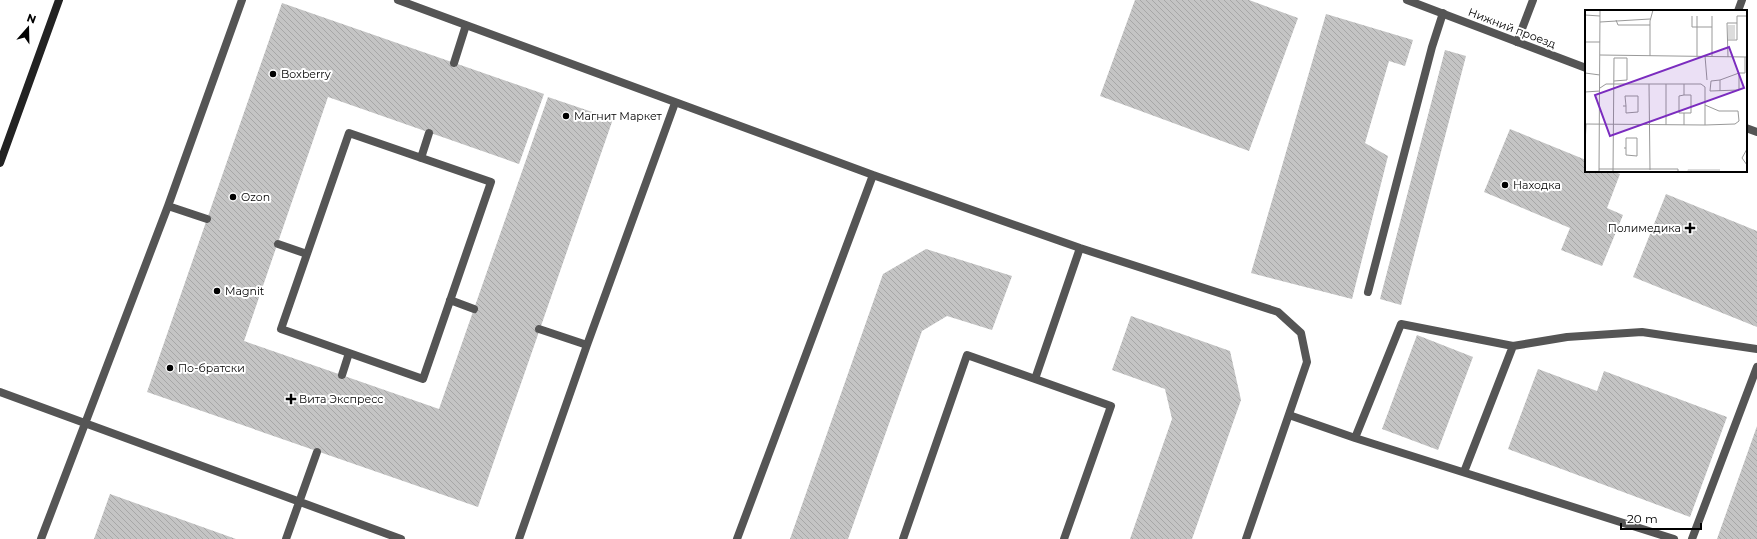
<svg xmlns="http://www.w3.org/2000/svg" width="1757" height="539" font-family="Montserrat,sans-serif">
<style>
.building{fill:url(#building-back-hatch)}
.lines{fill:none;stroke-linecap:round;stroke-linejoin:round}
.service{stroke:#555;stroke-width:8}
.minor{stroke:#555;stroke-width:8}
.secondary{stroke:#222;stroke-width:8}
.poi-dot{fill:#000;stroke:#fff;stroke-width:1.5}
.labels{text-anchor:middle;dominant-baseline:central;stroke-width:4;stroke-linejoin:round;paint-order:stroke}
.street-label{font-size:11px;fill:#000;stroke:#fff}
.poi-label{font-size:11px;fill:#000;stroke:#fff;text-anchor:start}
.inset-road{fill:none;stroke:#999;stroke-width:1}
.view{fill:#7b2cbf;fill-opacity:0.15;stroke:#7b2cbf;stroke-width:2}
.inset-edge{fill:none;stroke:#000;stroke-width:2}
</style>
<defs>
<pattern id="building-back-hatch" width="6" height="6" patternUnits="userSpaceOnUse"><rect width="6" height="6" fill="#c4c4c4"/><path d="M-1 5l2 2M0 0l6 6M5-1l2 2" fill="none" stroke="#a7a7a7"/></pattern>
</defs>
<rect width="100%" height="100%" fill="#fff"/>
<path class="building" d="M1135,0H1249L1298,18L1249,151L1100,96Z
M282,3L544,94L519,164L328,97L244,341L439,409L548,97L613,119L478,507L147,392Z
M1326,14L1413,40L1405,66L1389,61L1365,143L1388,156L1352,299L1251,273Z
M1445,50L1466,56L1401,305L1380,299Z
M1510,129L1586,160V171H1613L1620,174L1607,208L1623,215L1602,266L1561,250L1570,228L1484,192Z
M1666,194L1757,231V327L1633,277Z
M926,249L1012,276L992,330L947,316L922,331L848,539H790L883,274Z
M1131,316L1230,351L1241,400L1192,539H1130L1172,419L1165,389L1112,370Z
M1417,335L1473,357L1438,450L1382,429Z
M1538,369L1597,391L1604,371L1727,417L1690,517L1508,449Z
M1757,426V539H1717Z
M110,494L236,539H94Z"/>
<g class="lines">
<path class="service" d="M398,0L873,175L1080,248L1278,312L1301,333L1307,362L1246,539
M1738,11L1742,0
M1517,42L1533,0
M454,63L466,25
M421,158L429,133
M168,206L207,219
M278,244L307,254L349,133L491,182L423,379L281,329L307,254
M1368,292L1432,47L1443,13
M450,300L474,309
M539,329L587,345
M1513,346L1401,324L1355,438L1674,539
M342,375L349,353
M0,392L401,539
M1289,415L1355,438
M1464,472L1513,346L1567,337L1642,332L1757,349
M41,539L168,206L242,0
M286,539L317,452
M519,539L587,345L675,103
M737,539L873,175
M903,539L967,355L1035,379
M1064,539L1111,406L1035,379L1080,248
M1692,539L1757,367"/>
<path class="minor" d="M1407,0L1586,68
M1746,128L1757,132"/>
<path class="secondary" d="M0,163L59,0"/>
</g>
<g class="poi-dot">
<circle cx="273" cy="74" r="4"/>
<circle cx="566" cy="116" r="4"/>
<circle cx="1505" cy="185" r="4"/>
<circle cx="233" cy="197" r="4"/>
<path d="M1688 222h4v4h4v4h-4v4h-4v-4h-4v-4h4z"/>
<circle cx="217" cy="291" r="4"/>
<circle cx="170" cy="368" r="4"/>
<path d="M289 393h4v4h4v4h-4v4h-4v-4h-4v-4h4z"/>
</g>
<g class="labels">
<g class="street-label">
<text transform="translate(1512 28) rotate(21)">Нижний проезд</text>
</g>
<g class="poi-label">
<text x="281" y="74">Boxberry</text>
<text x="574" y="116">Магнит Маркет</text>
<text x="1513" y="185">Находка</text>
<text x="241" y="197">Ozon</text>
<text x="1681" y="228" text-anchor="end">Полимедика</text>
<text x="225" y="291">Magnit</text>
<text x="178" y="368">По-братски</text>
<text x="299" y="399">Вита Экспресс</text>
</g>
</g>
<g transform="translate(1585 10)">
<rect width="162" height="162" fill="#fff"/>
<path d="M103,159H135V162H102Z" fill="#dcdcdc"/>
<path d="M143,15H150V29H143Z" fill="#dcdcdc"/>
<path class="inset-road" d="M0,5L15,6M107,6V17H127M112,6V46M31,10L33,15H65M15,12L65,9M143,30H152V6H162M0,32H15M15,45L162,47M65,46V11L68,0M120,46L122,70M127,46V6M143,47L142,13H152M0,63L15,65M135,70L126,71L125,81L154,80V63H160V47M29,71L42,70V48M64,74L65,160M99,74V85H106V103H99V115M15,78L21,74H116L120,77V115M135,81V70L154,63M0,82L15,81M99,85L94,86V103H99M38,96H41L40,86H53V102L41,103V96M0,114L120,115L150,114L154,111L153,101H134L120,95M81,115V74M0,135L1,114M39,138H41V128H52V146L41,145V138M162,139L157,148L162,155M14,159H93V162M14,162L15,0M28,162L29,48H42"/>
<path class="view" d="M144,37L159,78L25,126L10,85Z"/>
<rect width="162" height="162" class="inset-edge"/>
</g>
<g transform="translate(28 28) rotate(20)" stroke="#ffffff" stroke-width="3" paint-order="stroke">
<path d="M0-3L7 15L0 10L-7 15Z" fill="#000000"/>
<text y="-6" font-size="11" font-weight="bold" text-anchor="middle" fill="#000000">N</text>
</g>
<path d="M1621 523v6h80v-6" fill="none" stroke="#000000" stroke-width="2"/>
<text x="1627" y="523" font-size="12" fill="#000000" stroke="#ffffff" stroke-width="3" paint-order="stroke">20 m</text>
</svg>
